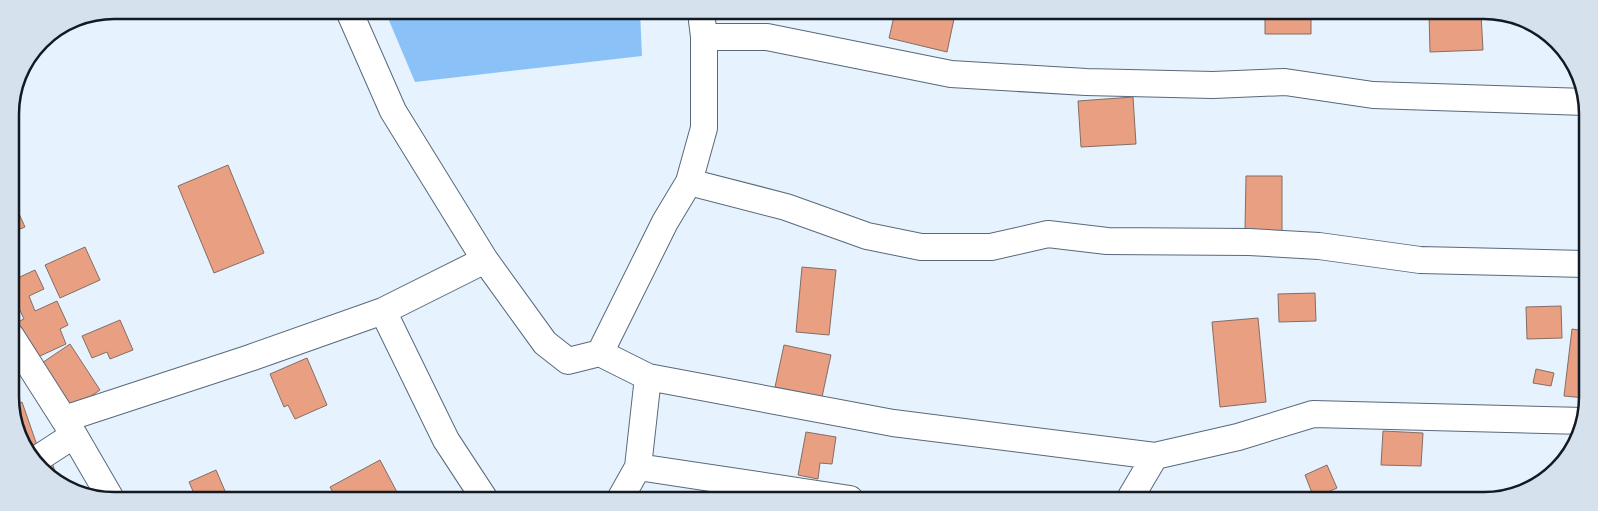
<svg xmlns="http://www.w3.org/2000/svg" width="1598" height="511" font-family="Manrope,sans-serif">
<style>
.forest{fill:#8ac2f8}
.building{fill:#e99f82;stroke:#856d63}
.lines{fill:none;stroke-linecap:round;stroke-linejoin:round}
.minor-casing{stroke:#58697a;stroke-width:28}
.minor{stroke:#fff;stroke-width:26}
.rim{fill:none;stroke:#131a21;stroke-width:2.5}
</style>
<rect width="100%" height="100%" fill="#e6f2fe"/>
<path class="forest" d="M385,11H640L642,56L415,82Z"/>
<path class="building" d="M895,12H949L948,17L954,19L947,52L889,38Z
M1265,13H1311V34H1265Z
M1429,13L1481,14L1483,50L1430,52Z
M1133,97L1136,144L1081,147L1078,101Z
M228,165L264,253L214,273L178,186Z
M1246,176H1282V231L1245,230Z
M11,196L25,227L11,233Z
M85,247L100,280L60,298L45,265Z
M802,267L836,270L829,335L796,332Z
M35,270L44,289L29,296L35,311L57,301L68,325L60,329L66,344L27,362L11,325L24,319L18,306L11,308V281Z
M1315,293L1316,321L1279,322L1278,294Z
M1561,306L1562,338L1527,339L1526,307Z
M1258,318L1266,402L1220,407L1212,322Z
M120,320L133,350L110,359L107,352L92,358L82,336Z
M1572,329L1585,331V398L1564,396Z
M70,344L100,390L66,413L36,367Z
M784,345L831,355L822,397L775,387Z
M307,358L327,405L295,419L288,405L284,407L270,374Z
M1536,369L1554,373L1551,386L1533,383Z
M22,402L38,448L29,451L12,417V406Z
M1383,431L1423,433L1421,466L1381,465Z
M806,432L836,437L832,464L820,463L818,479L798,475Z
M51,460L55,471L48,474L36,466Z
M380,460L398,494L389,498H336L330,487Z
M1327,465L1337,488L1314,498L1305,475Z
M216,470L228,498H196L189,482Z"/>
<g class="lines">
<defs>
<path id="minor" d="M349,11L393,111L485,260L545,343L568,361L600,353L648,377L893,423L1155,456L1238,437L1313,414L1584,421
M704,37H767L951,74L1086,82L1213,85L1285,82L1373,95L1586,102
M689,182L786,207L867,236L921,247H991L1048,234L1107,241L1249,242L1319,246L1420,260L1585,264
M383,311L446,440L484,498
M11,336L74,435L110,497
M600,353L665,222L689,182L704,128V37L701,12
M64,419L250,358L383,311L485,260
M34,461L74,435
M638,467L850,499
M620,499L638,467L648,377
M1129,500L1155,456"/>
</defs>
<use href="#minor" class="minor-casing"/>
<use href="#minor" class="minor"/>
</g>
<path d="M0 0H1598V511H0ZM114 19H1484A95 95 0 0 1 1579 114V397A95 95 0 0 1 1484 492H114A95 95 0 0 1 19 397V114A95 95 0 0 1 114 19Z" fill="#d5e1ec" fill-rule="evenodd"/>
<path class="rim" d="M114 19H1484A95 95 0 0 1 1579 114V397A95 95 0 0 1 1484 492H114A95 95 0 0 1 19 397V114A95 95 0 0 1 114 19Z"/>
</svg>
